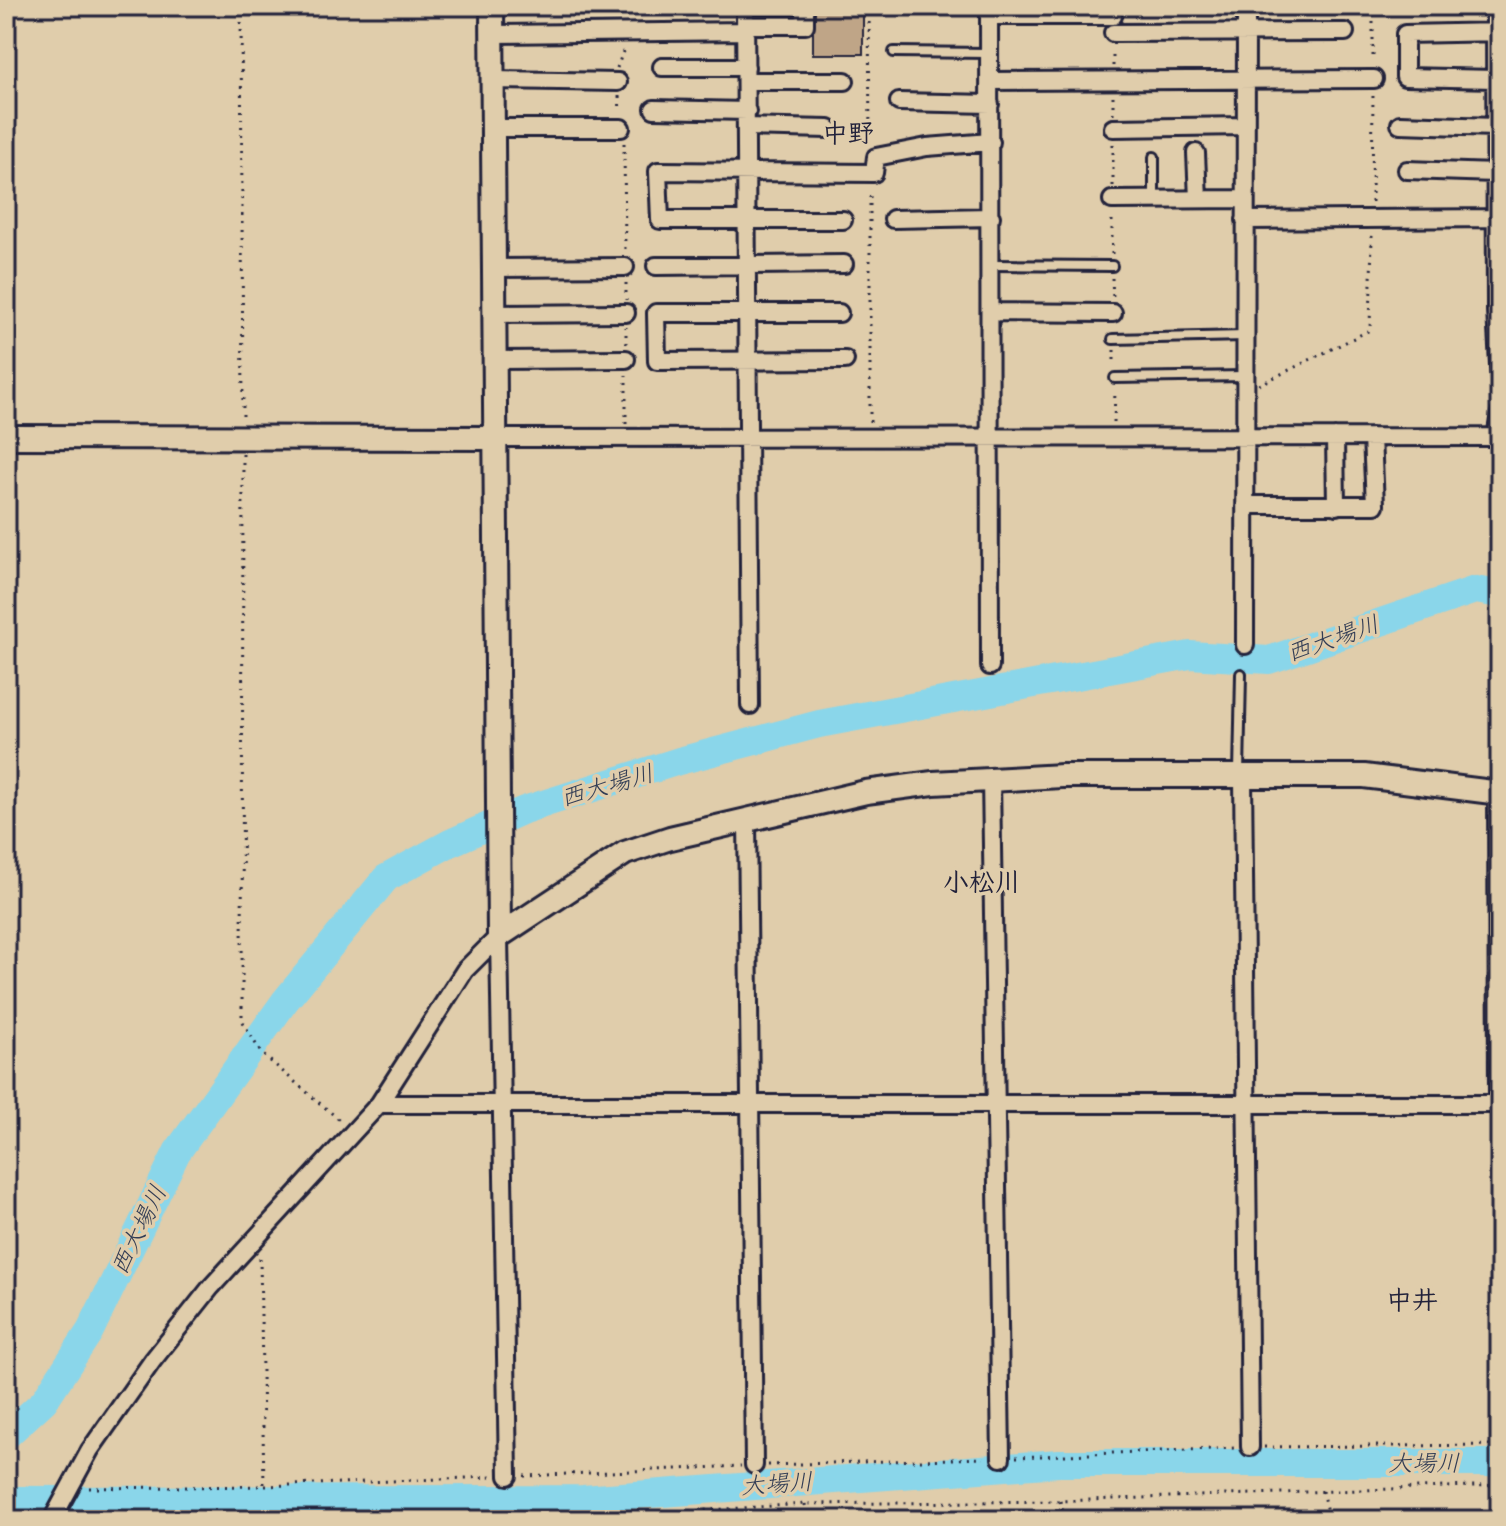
<svg xmlns="http://www.w3.org/2000/svg" width="1506" height="1526" font-family="'Balsamiq Sans','Klee One',sans-serif">
<style>
.green{fill:#b2e8ab;stroke:#6a8573;stroke-width:2}
.lines{fill:none;stroke-linecap:round;stroke-linejoin:round}
.river{stroke:#8ad6ea;stroke-width:28}
.building{fill:#bfa587;stroke:#22223b;stroke-width:2}
.lane-casing{stroke:#22223b;stroke-width:14}
.street-casing{stroke:#22223b;stroke-width:22}
.secondary-casing{stroke:#22223b;stroke-width:28}
.path{stroke:#22223b;stroke-width:3;stroke-dasharray:2 6;stroke-linecap:butt}
.lane{stroke:#e0cdab;stroke-width:8}
.street{stroke:#e0cdab;stroke-width:16}
.secondary{stroke:#e0cdab;stroke-width:22}
.labels{text-anchor:middle;dominant-baseline:central;stroke-width:7;stroke-linejoin:round;paint-order:stroke}
.water-label{font-size:24px;font-style:italic;fill:#323d55;stroke:#e0cdab}
.quarter-label{font-size:26px;font-weight:bold;fill:#22223b;stroke:#e0cdab}
</style>
<rect width="100%" height="100%" fill="#e0cdab"/>
<filter id="ink" filterUnits="userSpaceOnUse"><feTurbulence type="fractalNoise" baseFrequency=".0125" numOctaves="2"/><feDisplacementMap in="SourceGraphic" scale="16" xChannelSelector="R" yChannelSelector="G"/><feConvolveMatrix kernelMatrix="1 2 1 2 8 2 1 2 1" color-interpolation-filters="sRGB"/></filter>
<g filter="url(#ink)">
<path class="green" d="M1000,6H1230V10Z"/>
<g class="lines">
<path class="river" d="M6,1436L44,1401L90,1331L177,1152L285,1001L386,878L450,843L524,810L679,761L819,724L1190,655L1269,660L1475,590L1500,594
M6,1500L583,1499L1059,1463H1500"/>
</g>
<path class="building" d="M813,6H863V54H813Z"/>
<g class="lines">
<defs>
<path id="lane" d="M894,52L989,53
M1154,157V199
M990,265L1112,266
M1113,339L1245,336
M1115,378L1245,376
M1239,773L1241,674"/>
<path id="street" d="M745,6L750,705
M989,6L990,666
M1495,6L1496,311L1500,382
M990,16H1113
M746,25H805V6
M1113,33L1345,32
M492,34L746,31
M662,67H746
M1495,79L1405,77V34L1500,32
M493,80L618,82
M747,81H845
M991,81L1374,79
M899,102L990,104
M654,109L747,111
M1400,124L1495,127
M747,127L829,129
M493,128H621
M1113,128L1245,126
M1196,153L1198,199
M1407,170L1495,173
M1112,200L1245,199
M893,219L991,217
M843,220H660L658,171L874,173L876,157L927,147L991,142
M1245,220L1500,218
M656,266L844,264
M493,268L625,267
M990,312L1113,313
M839,313H656L657,361L845,360
M494,314L626,313
M494,360L626,359
M1335,437L1336,506
M1496,437L1500,414
M495,438L1500,437
M1246,505H1375L1372,437
M1245,645L1246,6
M1243,777L1250,1447
M991,778L1001,1458
M1497,793L1498,1104
M747,818L754,1465
M499,936L508,1476
M379,1104H1500
M52,1520L90,1450L153,1360L211,1287L379,1104L465,970L499,936"/>
<path id="secondary" d="M492,6L499,936
M6,437L495,438
M499,936L625,853L670,838L866,792L933,783L1062,776H1364L1500,793"/>
</defs>
<use href="#lane" class="lane-casing"/>
<use href="#street" class="street-casing"/>
<use href="#secondary" class="secondary-casing"/>
<path class="path" d="M241,6L243,418
M625,6V18
M869,6L870,142
M1373,6V62
M1113,66V50
M617,68L625,46
M619,96L620,112
M1113,114V94
M624,143L625,252
M1113,186V142
M1372,202L1373,94
M1112,254V214
M1112,278L1113,298
M626,283V300
M626,344V327
M1114,350V366
M1259,385L1370,330L1372,234
M870,422V190
M1114,422L1115,390
M626,424V375
M243,454L242,1020L261,1053L343,1123
M260,1258L264,1486
M1264,1447L1500,1445
M1016,1457L1236,1448
M768,1465L984,1458
M524,1476L741,1466
M89,1488L264,1486L493,1477
M1322,1491L1329,1520
M1060,1501L1065,1520
M805,1504L809,1520
M553,1520L805,1504L1060,1501L1500,1485"/>
<use href="#lane" class="lane"/>
<use href="#street" class="street"/>
<use href="#secondary" class="secondary"/>
</g>
</g>
<g class="labels">
<g class="water-label">
<text transform="translate(1333 639) rotate(-19)">西大場川</text>
<text transform="translate(607 786) rotate(-16)">西大場川</text>
<text transform="translate(139 1230) rotate(-64)">西大場川</text>
<text x="1424" y="1463">大場川</text>
<text transform="translate(777 1484) rotate(-4)">大場川</text>
</g>
<g class="quarter-label">
<text x="848" y="134">中野</text>
<text x="982" y="883">小松川</text>
<text x="1412" y="1301">中井</text>
</g>
</g>
<rect width="1506" height="1526" fill="none" stroke="#e0cdab" stroke-width="32"/>
<rect x="16" y="16" width="1474" height="1494" fill="none" stroke="#22223b" stroke-width="3" filter="url(#ink)"/>
</svg>
